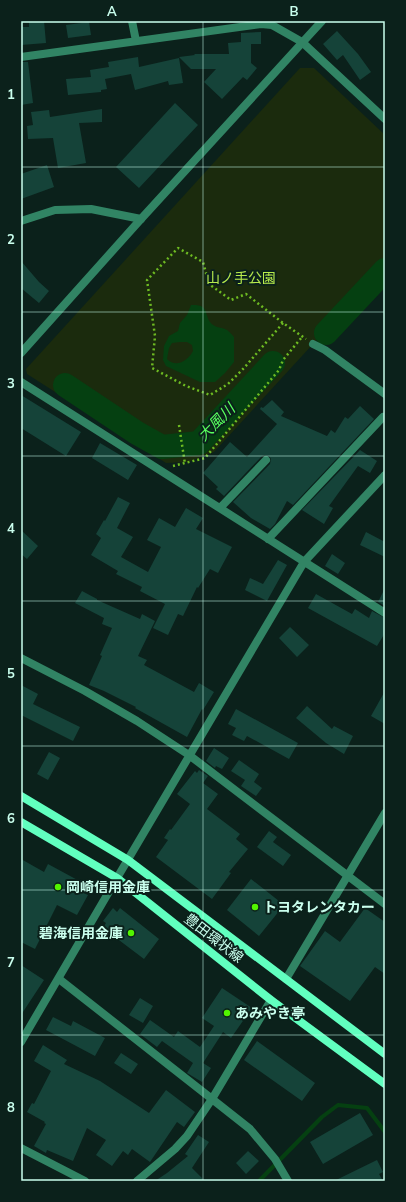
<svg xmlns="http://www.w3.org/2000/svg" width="406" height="1202" font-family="Mulish,'Noto Sans JP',sans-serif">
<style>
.green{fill:#1b2b0d}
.water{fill:#054011;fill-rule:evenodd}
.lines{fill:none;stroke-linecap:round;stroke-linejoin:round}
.stream{stroke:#054011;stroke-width:4}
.river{stroke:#054011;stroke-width:24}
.building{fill:#154339}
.path{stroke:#6ebb22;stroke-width:2.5;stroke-dasharray:2 3;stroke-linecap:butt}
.minor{stroke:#318464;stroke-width:8}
.tertiary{stroke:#318464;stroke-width:8}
.secondary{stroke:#61ffbf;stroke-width:8}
.grid{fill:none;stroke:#caffee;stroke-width:1;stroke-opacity:0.55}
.poi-dot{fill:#52f500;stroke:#0b211b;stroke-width:1.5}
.labels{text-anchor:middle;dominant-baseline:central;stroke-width:4;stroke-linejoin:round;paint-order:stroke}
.park-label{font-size:14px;fill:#b7ea4c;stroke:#0b211b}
.poi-label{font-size:14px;font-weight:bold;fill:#caffee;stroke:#0b211b;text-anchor:start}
.street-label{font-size:14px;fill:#caffee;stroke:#0b211b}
.water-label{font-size:15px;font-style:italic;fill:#58ff5e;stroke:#0b211b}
.neatline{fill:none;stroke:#caffee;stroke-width:1.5}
.grid-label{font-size:13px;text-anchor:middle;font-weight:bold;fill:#caffee}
</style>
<rect width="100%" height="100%" fill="#0b211b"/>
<path class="green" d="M300,68H314L385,135V262L313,344L214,452L188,462L166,463L27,374L26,369Z"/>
<path class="water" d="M191,305C209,304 204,313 210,322C214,328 222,327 227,330C230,332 232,335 234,337V362L225,373L215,382H200L166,366L163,360L164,346L169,336L178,331L180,323L187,315ZM180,342H187L192,345L193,351C188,361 176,368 167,359L169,348L172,343Z"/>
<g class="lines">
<path class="stream" d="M259,1181L322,1117L338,1105L367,1108L385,1132"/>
<path class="river" d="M326,333L385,270
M65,385L137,433L162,447L199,443L273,363"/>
</g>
<path class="building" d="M29,21H44L46,43L21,45V27H29Z
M89,22L91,35L68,38L66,25Z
M337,31L358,54L371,72L360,80L343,55L337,60L323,44Z
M261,32V44H251V63L257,68L247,80L243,77L222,99L204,82L216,69H191L179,57L195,55L194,54H229L228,43L241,42V33Z
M138,57L139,67L179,58L183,83L169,85L168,81L135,90L131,74L105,79L107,89L101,90V92L68,95L66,79L91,77L90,70L109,67L108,62Z
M21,62H28L33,103L21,105Z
M175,103L198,125L139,188L116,167Z
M102,109V122L79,123L86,163L58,168L53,138L28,139L27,126L33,125L31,112L49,110L50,117Z
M47,165L54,187L21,199V174Z
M21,261L39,282L49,291L39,303L21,288Z
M21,395L81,432L66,456L21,428Z
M272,400L284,412L281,416L327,436L331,430L335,433L345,417L348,419L360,406L374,419L293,505L287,501L275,524L270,529L251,518L233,502L270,464L271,459L269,456L265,455L262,456L224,496L216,489L218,487L203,473L230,442L247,457L277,424L260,409L261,407L263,408Z
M100,443L137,465L128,480L92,458Z
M360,450L377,461L370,473L358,466L329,506L333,508L324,524L302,510Z
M118,497L130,503L117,528L133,537L121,557L148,572L161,547L147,540L159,518L175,527L186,508L203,518L196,529L232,547L218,573L210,569L198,588L197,587L183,616L178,614L168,635L153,628L165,604L140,591L142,587L116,574L118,571L91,555L101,538L96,534L104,520L105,521Z
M21,530L38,546L27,559L21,554Z
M366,532L385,542V557L360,545Z
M332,554L345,563L338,574L325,566Z
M278,560L287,565L267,601L245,590L250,578L263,584Z
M385,588V606L378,602Z
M82,591L97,599V600L140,619L142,614L155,621L138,656L147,660L144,665L194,692L199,683L214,692L203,710L202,709L187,737L135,708L136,707L104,691L89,685L102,656L100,655L112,628L102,624L104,618L75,603Z
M316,594L352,614L355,609L369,618L372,611L385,618V633L377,646L308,608Z
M290,627L309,645L297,657L279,638Z
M21,685L38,694L33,704L80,727L73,741L21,715Z
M385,691V724L371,716Z
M307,706L332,729L334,726L353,736L344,754L326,743L296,718Z
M236,709L298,743L289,759L247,736L244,741L232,735L236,728L228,724Z
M214,748L229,758L222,769L216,766L215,768L206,761Z
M49,752L60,758L48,780L37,774Z
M239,760L259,774L254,782L262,788L256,796L241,786L245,780L231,771Z
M199,770L208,776L203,783L218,794L207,809L240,834L236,839L248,849L229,872L231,873L212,899L156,857L168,840L164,838L170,829L171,830L190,804L177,794L195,771L197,773Z
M269,831L277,837L273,842L291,855L283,866L257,847Z
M21,859L44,872L48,864L83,883L79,891L88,895L77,915L57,905L35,949L21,942Z
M251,879L284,905L259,936L227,910Z
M113,908L117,912L120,908L159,939L144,959L103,928L106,923L103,921Z
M365,908L385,922V974L375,967L350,1001L300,966L325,931L340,942Z
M21,965L44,980L21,1015Z
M222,988L252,1008L231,1038L223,1032L203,1063L211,1068L202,1082L187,1073L193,1063L162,1041L157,1047L140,1034L150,1020L174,1037L178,1031L200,1047L214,1026L202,1018Z
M140,998L153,1006L143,1023L129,1015Z
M53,1017L71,1026L73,1021L105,1038L95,1056L46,1030Z
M257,1041L315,1083L302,1101L244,1060Z
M43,1045L67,1060L64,1064L100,1081L149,1113L166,1090L195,1112L184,1127L177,1122L150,1162L132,1149L128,1155L123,1151L112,1166L96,1155L106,1140L87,1128L73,1161L47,1150L46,1153L34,1146L46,1124L44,1123L45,1122L27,1112L32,1103L34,1104L51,1071L34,1061Z
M121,1053L138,1064L131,1074L114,1063Z
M360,1113L373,1135L323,1164L310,1142Z
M198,1135L209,1142L192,1168L205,1181H155L167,1173L188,1156L185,1154Z
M248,1151L259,1161L246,1174L236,1163Z
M377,1160L383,1172L379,1174L383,1181H334Z"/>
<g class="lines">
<path class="path" d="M283,323L244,368L228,384L210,395L186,386L152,368L155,336L147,280L178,248L203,262L209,284L231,300L246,294L283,323L306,339
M179,425L185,464
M173,466L205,458L279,370L283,360L302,337"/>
<path class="minor" d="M132,21L136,41
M21,57L261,24L272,25L302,42L385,119
M21,221L55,210L91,209L141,219
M313,344L325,350L385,394
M21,382L385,613
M220,508L266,460
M268,539L383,417
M21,658L85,691L137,721L189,755L385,904
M117,878L304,562L385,475
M59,979L212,1099L271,1000
M286,979L385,813
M21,1148L85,1181
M137,1181L175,1149L187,1136L212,1099L250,1129L275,1159L288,1181"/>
<path class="tertiary" d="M21,353L141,219L322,21
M21,1042L117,878"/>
<path class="secondary" d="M21,796L128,860L385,1054
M21,822L117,878L271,1000L385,1084"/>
</g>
<path class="grid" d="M203,21V1181M21,167H385M21,312H385M21,456H385M21,601H385M21,746H385M21,890H385M21,1035H385"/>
<g class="poi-dot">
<circle cx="58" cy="887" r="4"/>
<circle cx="255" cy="907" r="4"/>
<circle cx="131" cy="933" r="4"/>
<circle cx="227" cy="1013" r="4"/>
</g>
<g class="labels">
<g class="park-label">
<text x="241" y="278">山ノ手公園</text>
</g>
<g class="poi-label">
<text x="66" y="887">岡崎信用金庫</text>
<text x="263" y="907">トヨタレンタカー</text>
<text x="123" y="933" text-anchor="end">碧海信用金庫</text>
<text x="235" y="1013">あみやき亭</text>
</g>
<g class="street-label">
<text transform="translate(214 938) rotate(38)">豊田環状線</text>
</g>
<g class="water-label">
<text transform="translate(216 422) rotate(-45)">大風川</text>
</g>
</g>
<rect width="406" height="1202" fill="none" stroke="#0b211b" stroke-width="44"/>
<rect x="22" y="22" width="362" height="1158" class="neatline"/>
<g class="grid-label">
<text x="112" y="16">A</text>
<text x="294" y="16">B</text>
<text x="11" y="99">1</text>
<text x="11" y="244">2</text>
<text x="11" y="388">3</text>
<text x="11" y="533">4</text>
<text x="11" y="678">5</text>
<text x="11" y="823">6</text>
<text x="11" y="967">7</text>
<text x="11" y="1112">8</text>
</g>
</svg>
